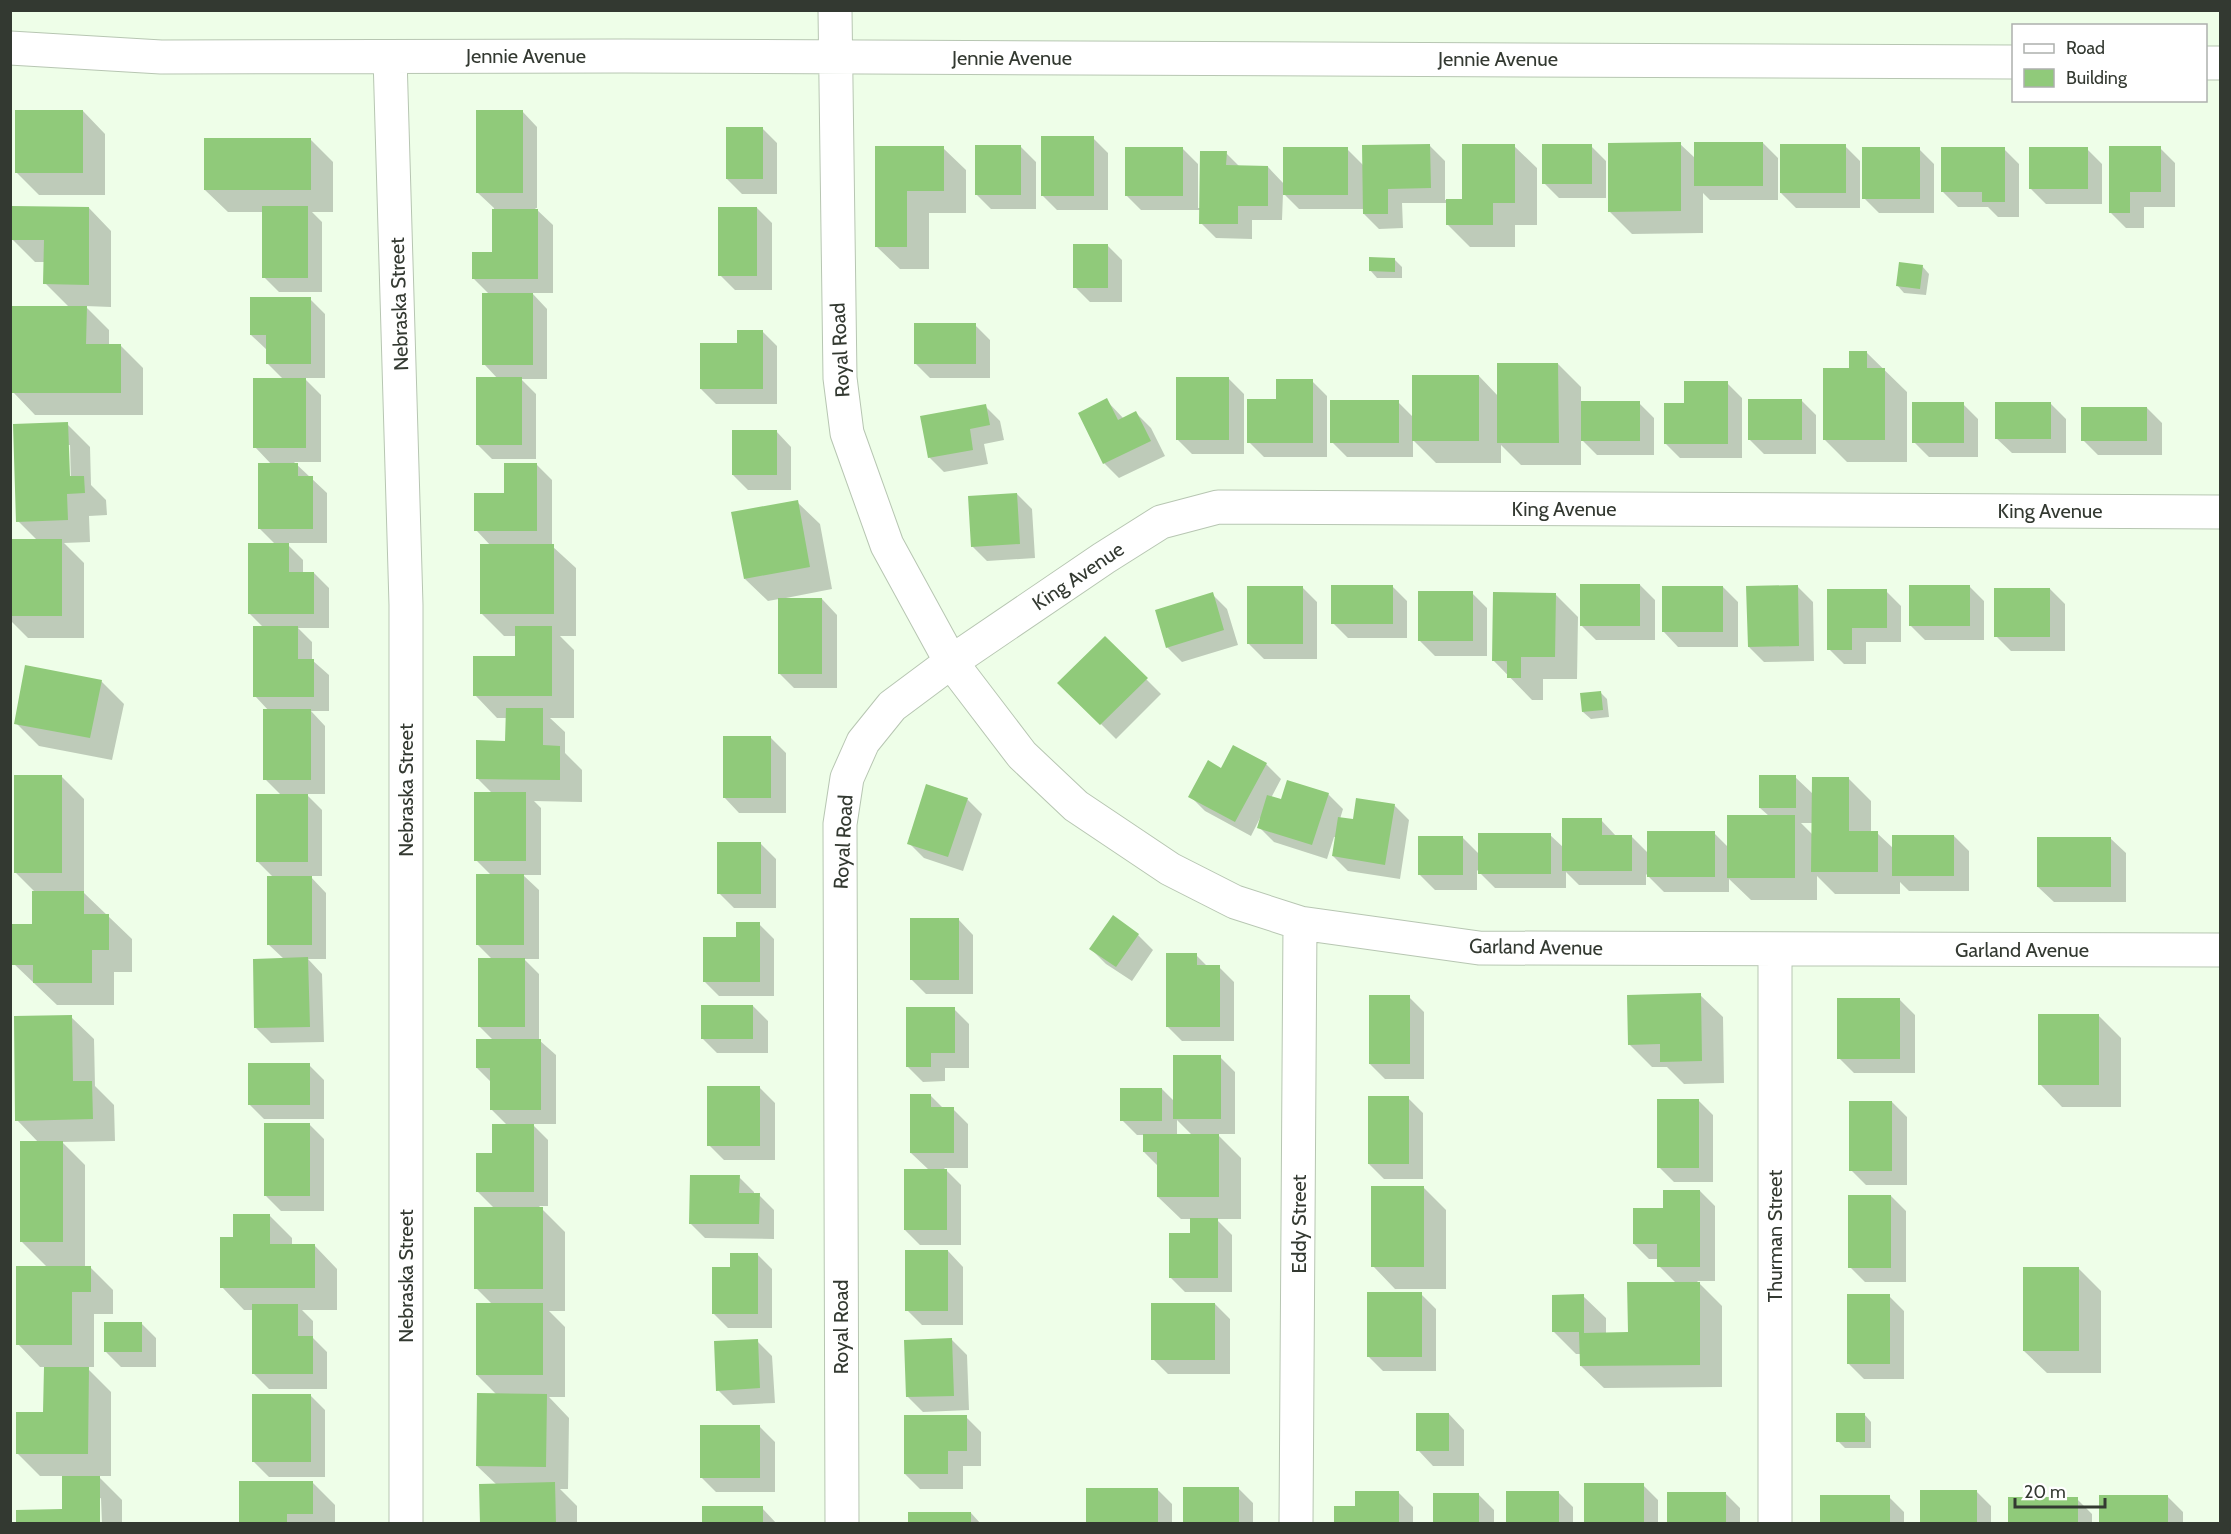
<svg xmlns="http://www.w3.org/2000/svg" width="2231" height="1534" font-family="Cabin,sans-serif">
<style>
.shadow{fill:#0003;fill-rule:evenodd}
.building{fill:#90ca7a}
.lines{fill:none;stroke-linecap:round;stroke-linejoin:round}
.minor-casing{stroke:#b7c6b2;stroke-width:35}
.minor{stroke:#fff;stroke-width:33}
.labels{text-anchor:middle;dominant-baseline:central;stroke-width:4.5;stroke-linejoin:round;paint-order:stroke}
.street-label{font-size:20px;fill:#333931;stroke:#fff}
</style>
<rect width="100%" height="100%" fill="#eefee8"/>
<path class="shadow" d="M2110,10H2143V11H2111Z
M83,111L105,134V195H39L16,172Z
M522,111L537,127V208H535L553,225V293H532L547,309V379H521L536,394V459H492L477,444L498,379L484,364L489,294L473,278L494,253V208L478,193Z
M762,128L777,143V194H742L727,179Z
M1093,138L1108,153V210H1057L1042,195Z
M310,139L333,162V212H312L322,222V292H279L264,277V212H228L205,190Z
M1763,143L1778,158V200H1710L1703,193V233L1632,234L1610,212L1680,144L1695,158Z
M1430,146L1445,161V200H1463L1514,146L1537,168V225H1515V247H1470L1448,225V203H1402L1403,228L1379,229L1364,214V209H1299L1283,193L1282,220H1252V239L1216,238L1201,223V210H1141L1126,195L1183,149L1198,164V208H1201L1226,153L1240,167H1268L1284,184L1347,149L1364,166Z
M1591,146L1606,161V198H1559L1544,183Z
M1845,146L1860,161V208H1796L1781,193Z
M1021,147L1036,162V209H991L976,194Z
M877,148H943L966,170V213H929V269H900L877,247Z
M2160,148L2175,163V207H2144V228H2126L2111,213Z
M1919,149L1934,164V213H1879L1864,198Z
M2004,149L2019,164V217H1998L1988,207H1958L1943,192Z
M2087,149L2102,164V204H2046L2031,189Z
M89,208L111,231V307L85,306L109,330V345H120L143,368V415H35L13,392L69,307L45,283V262H35L12,239Z
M757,208L772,223V290H735L720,275Z
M1107,245L1122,260V302H1090L1075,287Z
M1395,260L1402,267V278H1377L1370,270Z
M1922,266L1929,274L1926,295L1904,293L1897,285Z
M310,299L325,314V378H304L321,395V462H294L327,493V543H286L303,560V573H314L329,588V628H298L312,642V660L329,675V711H311L325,726V794H306L322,810V876H310L326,893V959H308L322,974L324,1042L271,1043L256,1028L284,959L268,944L274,878L257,861L281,795L265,779L269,711L255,696L263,627L249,613L276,545L259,528L272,465L255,447L284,380L267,363V350L251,335Z
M975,325L990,340V378H930L915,363Z
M762,331L777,346V404H716L701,389L739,345Z
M1866,352L1907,392V462H1847L1824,439L1851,370Z
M1558,364L1581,387V403H1639L1654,418V455H1597L1581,439V465H1521L1501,445V463H1436L1413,440V457H1347L1332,442L1398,402L1413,417L1479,376L1498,396Z
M1229,379L1244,394V454H1192L1177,439Z
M1312,381L1327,396V457H1264L1249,442L1278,400Z
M1727,383L1742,398V458H1680L1665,443L1685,405Z
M1106,400L1124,419L1136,413L1151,428L1165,456L1119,478L1104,463Z
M1801,400L1816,415V454H1764L1749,439Z
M1963,404L1978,419V457H1929L1914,442Z
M2051,404L2066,419V453H2012L1996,438Z
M985,406L1000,421L1004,440L984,444L988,464L944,472L929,457Z
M2147,408L2162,423V455H2098L2083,440Z
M67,424L90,447L91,485L106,500L107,515L89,516L90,542L64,543L84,563V638H28L10,620V540H37L18,521ZM67,445H70L71,484H68Z
M776,431L791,447V490H748L733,475Z
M537,465L552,480V546L576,568V636H560L574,650V718H550L565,732V753L582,770V802L534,801L541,808V875H523L539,890V959H524L539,974V1040L556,1055V1124H532L548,1140V1206H539L565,1232V1311H549L565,1327V1397H549L569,1418L568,1489H560L577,1506V1524H481L497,1485L477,1466L497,1395L477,1375L492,1304L476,1288L495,1209L477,1191L507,1125L491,1109V1082L477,1068L493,1040L479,1026L492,959L477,944L491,875L476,860L492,793L477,778L507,742V718H497L475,695L517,658V636H504L481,613L491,546L476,530L505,494Z
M1017,494L1032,509L1035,558L987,561L972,546Z
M797,502L820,524L832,589L786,598V599H822L837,615V688H794L779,673V599L768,601L745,579Z
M1640,585L1655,600V640H1596L1581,625Z
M1392,586L1407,601V638H1348L1333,623Z
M1969,586L1984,601V640H1925L1910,625Z
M1302,587L1317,602V659H1264L1249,644Z
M1723,587L1738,602V647H1678L1663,631Z
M1798,587L1813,602L1814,661L1764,662L1749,647Z
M2050,589L2065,604V651H2011L1996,636Z
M1886,591L1901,606V642H1866V664H1844L1829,649Z
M1472,593L1487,608V656H1435L1420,641Z
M1212,594L1227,609L1238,645L1182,662L1167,647Z
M1555,594L1578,617L1577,679H1543V700H1532L1493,660Z
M1105,638L1161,694L1116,739L1060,683Z
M101,681L124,704L112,760L39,746L16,723Z
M1600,692L1607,699L1609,717L1591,719L1583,712Z
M771,738L786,753V813H739L724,797Z
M1266,764L1281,779L1271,798L1282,801L1328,794L1343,809L1340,819L1354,821L1394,805L1409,820L1400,879L1348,871L1333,856L1336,837H1334L1327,859L1274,842L1259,827L1260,818L1251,836L1205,811L1190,796L1222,770Z
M62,777L84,799V893L132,939V972H114V1005H57L14,964L34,926V891L15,872Z
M1795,777L1813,794L1849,779L1871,801V833H1877L1894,849L1954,836L1969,851V891H1909L1900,882V894H1835L1817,876V900H1751L1729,879V892H1664L1646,874V885H1579L1566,872V888H1495L1477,870V890H1435L1420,875L1462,837L1480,855L1550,835L1564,848L1601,820L1616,836H1631L1649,854L1714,833L1728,847L1769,816L1760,808ZM1801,823H1813V835Z
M967,799L982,814L963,871L924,858L909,843Z
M2110,838L2126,853V902H2054L2038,887Z
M761,844L776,859V908H734L719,893Z
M958,919L973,935V994H926L911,979Z
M759,924L774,939V996H719L704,981L738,938Z
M1138,935L1153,950L1132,981L1106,964L1091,949Z
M1196,955L1208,967H1219L1234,982V1041H1182L1167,1026Z
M1700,995L1723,1017L1724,1083L1684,1084L1667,1067H1652L1629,1044Z
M1409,997L1424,1012V1079H1385L1370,1064Z
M1900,1000L1915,1015V1073H1854L1839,1058Z
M753,1006L768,1021V1053H717L702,1038Z
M954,1009L969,1024V1068H945V1081L923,1082L908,1067Z
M2098,1015L2121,1038V1107H2062L2040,1084Z
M71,1017L94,1039L95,1086L114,1105L115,1141L62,1142L85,1165V1267H90L113,1290V1314H94V1367H86L111,1392V1476H98L122,1500V1524H102L101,1498L64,1511L63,1476H40L17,1453L45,1413V1367H40L18,1344L47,1267L22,1242L39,1143L17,1120Z
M1220,1057L1235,1072V1134H1217L1241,1158V1219H1216L1232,1235V1292H1185L1170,1277L1191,1235V1219H1181L1158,1197V1166L1144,1152V1135H1137L1122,1120L1162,1089L1175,1102ZM1177,1120L1192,1135H1177Z
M309,1065L324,1080V1119H264L249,1104Z
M760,1088L775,1103V1160H724L709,1145Z
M931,1096L944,1109H953L968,1124V1168H944L961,1185V1245H920L905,1230L929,1170L911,1153Z
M1408,1098L1423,1113V1179H1384L1369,1164Z
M1698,1100L1713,1115V1182H1674L1659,1167Z
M1892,1102L1907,1117V1185H1866L1851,1170Z
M309,1124L324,1139V1211H281L266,1196Z
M739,1177L754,1192V1195H759L774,1210V1239L705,1238L690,1223Z
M1424,1188L1446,1210V1289H1395L1373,1266Z
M1700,1191L1715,1206V1281H1697L1722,1306V1387L1604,1388L1581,1366V1354H1576L1554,1332L1583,1296L1606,1318V1334H1629L1676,1283L1659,1266V1259H1649L1634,1244L1664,1210Z
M1891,1196L1906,1211V1282H1865L1850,1267Z
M269,1215L292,1238V1246H315L337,1269V1310H302L313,1321V1338L327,1352V1389H269L254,1374V1310H244L222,1287L235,1238Z
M948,1251L963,1267V1325H922L907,1310Z
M757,1254L772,1269V1328H728L713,1313L732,1268Z
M2078,1268L2101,1291V1373H2047L2024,1351Z
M1421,1294L1436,1309V1371H1383L1368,1356Z
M1889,1296L1904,1311V1379H1864L1849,1364Z
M1215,1304L1230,1319V1374H1168L1153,1359Z
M141,1323L156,1338V1367H121L106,1352Z
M952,1340L967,1355L969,1410L923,1412L908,1397Z
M757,1341L772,1356L775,1403L733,1405L718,1390Z
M310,1395L325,1410V1477H269L254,1462Z
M1449,1414L1464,1430V1466H1433L1418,1450Z
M1864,1414L1871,1422V1448H1845L1838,1441Z
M966,1417L981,1432V1466H963V1489H920L905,1474Z
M760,1427L775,1442V1492H716L701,1477Z
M312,1482L335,1505V1524H240Z
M1643,1485L1658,1500V1524H1586Z
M1238,1488L1253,1503V1524H1185Z
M1157,1489L1172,1504V1524H1088Z
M1976,1491L1991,1506V1524H1922Z
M1398,1492L1413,1507V1524H1336L1357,1508Z
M1558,1492L1573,1507V1524H1507Z
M1725,1493L1740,1508V1524H1669Z
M1479,1495L1494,1510V1524H1434Z
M1889,1497L1904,1512V1524H1822Z
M2168,1497L2183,1512V1524H2100Z
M2077,1499L2092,1514V1524H2010Z
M762,1508L777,1524H703Z
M971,1513L981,1524H910Z"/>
<path class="building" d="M15,110H83V173H15Z
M476,110H523V193H476Z
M726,127H763V179H726Z
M1041,136H1094V196H1041Z
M204,138H311V190H204Z
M1681,142V211L1608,212V143Z
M1694,142H1763V186H1694Z
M1430,144L1431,188L1388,189V214H1363L1362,145Z
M1462,144H1515V203H1493V225H1446V199H1462Z
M1542,144H1592V184H1542Z
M1780,144H1846V193H1780Z
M975,145H1021V195H975Z
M875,146H944V191H907V247H875Z
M2109,146H2161V192H2130V213H2109Z
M1125,147H1183V196H1125Z
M1283,147H1348V195H1283Z
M1862,147H1920V199H1862Z
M1941,147H2005V202H1982V192H1941Z
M2029,147H2088V189H2029Z
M1200,151H1227L1226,165L1268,166V206H1238V224H1199Z
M11,206L89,207V285L43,284L44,240H11Z
M262,206H308V278H262Z
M718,207H757V276H718Z
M492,209H538V279H472V252H492Z
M1073,244H1108V288H1073Z
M1369,257L1395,258V272L1369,271Z
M1899,262L1923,265L1920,289L1896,286Z
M482,293H533V365H482Z
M250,297H311V364H266V335H250Z
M11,306H87L86,344H121V393H11Z
M914,323H976V364H914Z
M737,330H763V389H700V343H737Z
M1849,351H1867V368H1885V440H1823V368H1849Z
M1497,363H1558L1559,443H1497Z
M1412,375H1479V441H1412Z
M476,377H522V445H476Z
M1176,377H1229V440H1176Z
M253,378H306V448H253Z
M1276,379H1313V443H1247V399H1276Z
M1684,381H1728V444H1664V403H1684Z
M1107,398L1118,420L1136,411L1151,441L1103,464L1078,413Z
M1748,399H1802V440H1748Z
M1330,400H1399V443H1330Z
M1581,401H1640V441H1581Z
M1912,402H1964V443H1912Z
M1995,402H2051V439H1995Z
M986,404L990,425L970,429L973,450L928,458L920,416Z
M2081,407H2147V441H2081Z
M68,422L70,476H84L85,493L67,494L68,520L16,522L13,424Z
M732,430H777V475H732Z
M258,463H298V476H313V529H258Z
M504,463H537V531H474V493H504Z
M1017,493L1020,544L971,547L968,496Z
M798,500L810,567L744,579L731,512Z
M10,539H62V616H10Z
M248,543H289V572H314V614H248Z
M480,544H554V614H480Z
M1580,584H1640V626H1580Z
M1331,585H1393V624H1331Z
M1798,585L1799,646L1748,647L1746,586Z
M1909,585H1970V626H1909Z
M1247,586H1303V644H1247Z
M1662,586H1723V632H1662Z
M1994,588H2050V637H1994Z
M1827,589H1887V628H1852V650H1827Z
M1418,591H1473V641H1418Z
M1213,592L1224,630L1166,648L1155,610Z
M1493,592L1556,593L1555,657H1521V678H1507V661H1492Z
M778,598H822V674H778Z
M253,626H298V659H314V697H253Z
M515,626H552V696H473V656H515Z
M1105,636L1148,678L1100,725L1057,683Z
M25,665L102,680L90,738L14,724Z
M1601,691L1603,710L1582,712L1580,693Z
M506,708H543V745L560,746V780L476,779V740L505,741Z
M263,709H311V780H263Z
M723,736H771V798H723Z
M1233,745L1267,763L1235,822L1188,797L1208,760L1221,768Z
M14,775H62V873H14Z
M1759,775H1796V808H1759Z
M1812,777H1849V831H1878V872H1811Z
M1287,780L1329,793L1312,845L1257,828L1267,795L1281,799Z
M926,784L968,798L948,857L907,844Z
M474,792H526V861H474Z
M256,794H308V862H256Z
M1356,798L1395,804L1385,865L1332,856L1338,817L1353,819Z
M1727,815H1795V878H1727Z
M1562,818H1602V835H1632V871H1562Z
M1647,831H1715V877H1647Z
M1478,833H1551V874H1478Z
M1892,835H1954V876H1892Z
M1418,836H1463V875H1418Z
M2037,837H2111V887H2037Z
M717,842H761V894H717Z
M476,874H524V945H476Z
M267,876H312V945H267Z
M32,891H84V914H109V950H92V983H33V965H12V924H32Z
M1113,915L1139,934L1116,967L1089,949Z
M910,918H959V980H910Z
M736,922H760V982H703V937H736Z
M1166,953H1197V965H1220V1027H1166Z
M308,957L310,1027L254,1028L253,959Z
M478,958H525V1027H478Z
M1701,993L1702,1061L1660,1062V1044L1628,1045L1627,995Z
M1369,995H1410V1064H1369Z
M1837,998H1900V1059H1837Z
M701,1005H753V1039H701Z
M906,1007H955V1053H931V1067H906Z
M2038,1014H2099V1085H2038Z
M72,1015L73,1081H92L93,1119L15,1121L14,1016Z
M476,1039H541V1110H490V1068H476Z
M1173,1055H1221V1119H1173Z
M248,1063H310V1105H248Z
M707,1086H760V1146H707Z
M1120,1088H1162V1121H1120Z
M910,1094H931V1107H954V1153H910Z
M1368,1096H1409V1164H1368Z
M1657,1099H1699V1168H1657Z
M1849,1101H1892V1171H1849Z
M264,1123H310V1196H264Z
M492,1124H534V1192H476V1153H492Z
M1143,1134H1219V1197H1157V1152H1143Z
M20,1141H63V1242H20Z
M904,1169H947V1230H904Z
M690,1175H740L739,1193H760L759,1224H689Z
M1371,1186H1424V1267H1371Z
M1663,1190H1700V1267H1657V1244H1633V1208H1663Z
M1848,1195H1891V1268H1848Z
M474,1207H543V1289H474Z
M233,1214H270V1244H315V1288H220V1237H233Z
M1190,1218H1218V1278H1169V1233H1190Z
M905,1250H948V1311H905Z
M730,1253H758V1314H712V1267H730Z
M16,1266H91V1292H72V1345H16Z
M2023,1267H2079V1351H2023Z
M1627,1282H1700V1365L1580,1366L1579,1332H1552V1295L1584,1294V1333L1628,1332Z
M1367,1292H1422V1357H1367Z
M1847,1294H1890V1364H1847Z
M476,1303H543V1375H476Z
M1151,1303H1215V1360H1151Z
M252,1304H298V1336H313V1374H252Z
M104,1322H142V1352H104Z
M952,1338L954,1396L906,1397L904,1340Z
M758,1339L760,1388L716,1391L714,1341Z
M44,1367H89L88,1454H16V1412H43Z
M477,1393L547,1394L546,1467L476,1466Z
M252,1394H311V1462H252Z
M1416,1413H1449V1451H1416Z
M1836,1413H1865V1442H1836Z
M904,1415H967V1451H948V1474H904Z
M700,1425H760V1478H700Z
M62,1476H100V1524H16V1510L62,1509Z
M239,1481H313V1514H287V1524H239Z
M555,1482L556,1524H480L479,1484Z
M1584,1483H1644V1524H1584Z
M1183,1487H1239V1524H1183Z
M1086,1488H1158V1524H1086Z
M1920,1490H1977V1524H1920Z
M1355,1491H1399V1524H1334V1506H1355Z
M1506,1491H1559V1524H1506Z
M1667,1492H1726V1524H1667Z
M1433,1493H1479V1524H1433Z
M1820,1495H1890V1524H1820Z
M2099,1495H2168V1524H2099Z
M2008,1497H2078V1524H2008Z
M702,1506H763V1524H702Z
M908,1512H971V1524H908Z"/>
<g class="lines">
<defs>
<path id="minor" d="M835,10L840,378L847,433L887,545L951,662L1022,755L1076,806L1170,869L1235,902L1300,923L1479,948L2220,950
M10,48L161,57L624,56L2014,62
M390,57L406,605V1524
M2206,63H2220
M1775,949V1524
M842,1524L840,824L847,778L863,742L892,706L951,662L1104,558L1161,522L1218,507L2220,512
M1296,1524L1300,923"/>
</defs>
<use href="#minor" class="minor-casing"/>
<use href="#minor" class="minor"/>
</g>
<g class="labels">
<g class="street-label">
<text x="526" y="56">Jennie Avenue</text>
<text x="1012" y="58">Jennie Avenue</text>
<text x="1498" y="59">Jennie Avenue</text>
<text transform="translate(399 304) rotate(-92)">Nebraska Street</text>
<text transform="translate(840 350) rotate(-93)">Royal Road</text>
<text x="1564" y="509">King Avenue</text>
<text x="2050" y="511">King Avenue</text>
<text transform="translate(1078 576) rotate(-34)">King Avenue</text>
<text transform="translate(406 790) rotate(-90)">Nebraska Street</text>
<text transform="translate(843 842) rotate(-87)">Royal Road</text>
<text transform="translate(1536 947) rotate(1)">Garland Avenue</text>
<text x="2022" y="950">Garland Avenue</text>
<text transform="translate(1299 1224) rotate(-90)">Eddy Street</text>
<text transform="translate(1775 1236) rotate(-90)">Thurman Street</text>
<text transform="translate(406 1276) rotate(-90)">Nebraska Street</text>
<text transform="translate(841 1327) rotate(-90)">Royal Road</text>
</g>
</g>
<rect width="2231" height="1534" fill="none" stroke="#333931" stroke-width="24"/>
<rect x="2012" y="24" width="195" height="78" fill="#ffffff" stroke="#adb0ad" stroke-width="1.5"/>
<rect x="2024" y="44" width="30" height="9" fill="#ffffff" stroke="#adb0ad" stroke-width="1.5"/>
<text x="2066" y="54" font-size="18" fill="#333931">Road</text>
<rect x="2024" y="69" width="30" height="18" fill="#90ca7a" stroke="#adb0ad" stroke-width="1.5"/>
<text x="2066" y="84" font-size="18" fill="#333931">Building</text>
<path d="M2015 1498v9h90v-9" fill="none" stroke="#333931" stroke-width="3"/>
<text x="2024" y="1498" font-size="18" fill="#333931" stroke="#ffffff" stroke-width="4.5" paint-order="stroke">20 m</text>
</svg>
